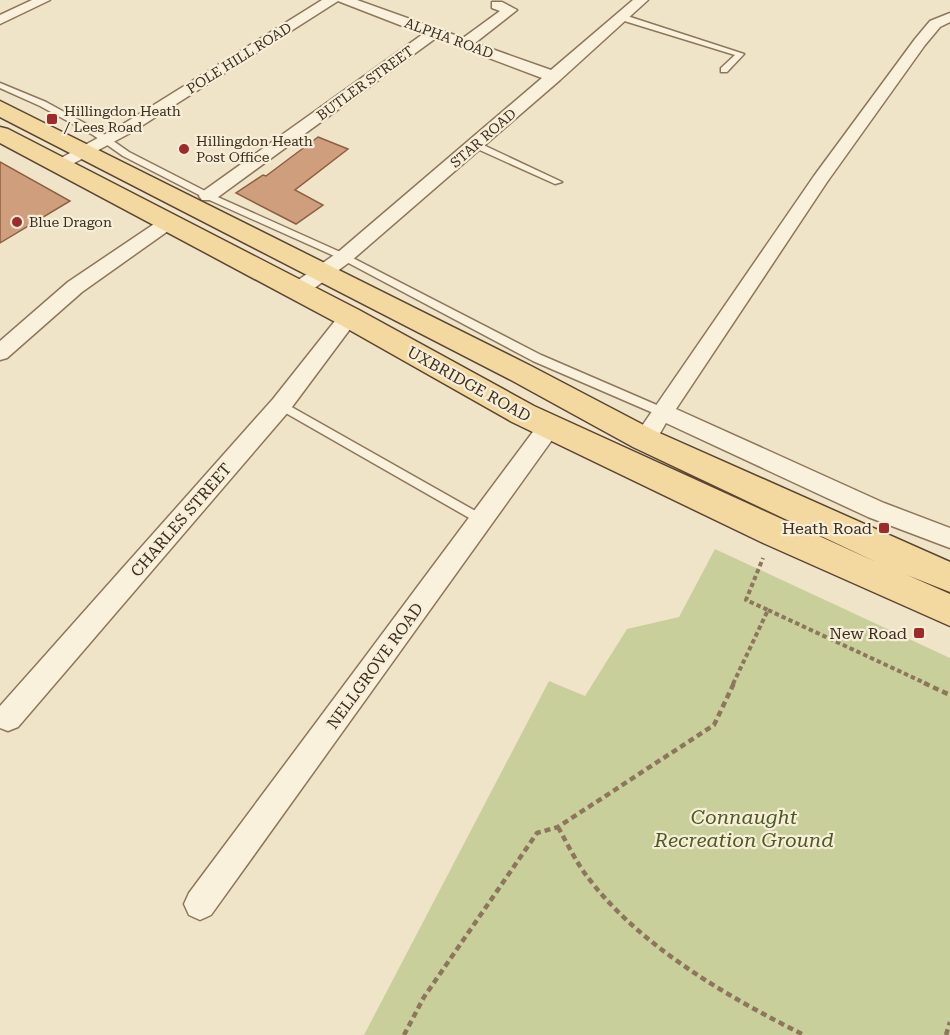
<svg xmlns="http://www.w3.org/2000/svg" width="950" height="1035" font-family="'Roboto Serif',serif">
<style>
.green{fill:#c9cf9b}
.building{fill:#cf9f7d;stroke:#8d5f41;stroke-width:1.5}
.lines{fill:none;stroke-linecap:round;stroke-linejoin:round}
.lane-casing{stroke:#8d765c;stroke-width:3}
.street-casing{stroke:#8d765c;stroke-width:3}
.primary-casing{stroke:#5b4430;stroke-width:3}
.path-far1{stroke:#8d765c;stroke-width:4;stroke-dasharray:4.5 3;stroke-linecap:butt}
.path{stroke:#8d765c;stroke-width:4.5;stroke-dasharray:6 4;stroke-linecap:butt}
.lane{fill:#faf1dc;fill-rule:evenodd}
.street{fill:#faf1dc;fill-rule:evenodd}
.primary{fill:#f3d9a0;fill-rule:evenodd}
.poi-dot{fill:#9e2a2b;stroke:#f7eed8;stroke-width:2}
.labels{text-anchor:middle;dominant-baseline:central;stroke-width:4.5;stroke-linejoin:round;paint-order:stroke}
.far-street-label{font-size:14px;fill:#3d2e20;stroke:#f7eed8}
.far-poi-label{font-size:14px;fill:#3d2e20;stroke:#f7eed8;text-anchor:start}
.street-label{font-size:16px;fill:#3d2e20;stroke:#f7eed8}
.poi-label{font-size:16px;fill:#3d2e20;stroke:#f7eed8;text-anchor:end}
.near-park-label{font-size:20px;font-style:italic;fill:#4d5a26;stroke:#f7eed8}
</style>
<rect width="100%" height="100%" fill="#f0e4c8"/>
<path class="green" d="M715,549L950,658V1035H364L549,681L585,696L627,629L679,617Z"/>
<path class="building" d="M318,137L348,149L295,190L323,205L296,224L236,193L263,175L266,176Z
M0,162L70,201L0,243Z"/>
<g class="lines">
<defs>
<path id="lane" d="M618,15H624L744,54L727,72H721V68L735,55L618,19Z
M0,83L46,102L99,131L129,152L211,194L347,255L541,355L666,409L667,412L666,415H658L533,361L341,259L205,198L123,156L93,135L40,106L0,88Z
M473,143H479L562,182L555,184L473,147Z
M281,401L486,517L488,520L486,523H478L277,408L276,405Z"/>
<path id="street" d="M32,0H50L0,24V15Z
M322,0H357L463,38L500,11L492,8V2H502L517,10L475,43L551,70L633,0H648L560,80L351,261L305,295H291L288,290L291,285L337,253L542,78L436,38L214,200H202L199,196L202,192L423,34L338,1L132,132L63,169H51L48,165L120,126Z
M950,13V22L940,27L925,45L827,182L676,409L884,503L950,528V548L868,517L666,423C658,436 653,451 636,445L633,439L814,176L915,39L930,21Z
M169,216L175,218L178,222L175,226L82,292L7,358L0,360V341L68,282L163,218Z
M349,310L356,312L359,317L289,411L18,727L8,731L0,728V706L273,399L342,312Z
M549,419L557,421L560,427L557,433L211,915L200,920L189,915L184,904L189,893L541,421Z"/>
<path id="primary" d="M0,101L531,366L655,431L950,562V592L907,575L950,594V626L761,542L512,422L339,324L0,143V127L8,129L359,310L534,406L876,562L633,447L511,380L0,117Z"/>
</defs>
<use href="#lane" class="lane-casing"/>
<use href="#street" class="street-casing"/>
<use href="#primary" class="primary-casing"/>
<path class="path-far1" d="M768,610L927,684
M733,684L768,610L746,600L763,558"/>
<path class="path" d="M924,683L950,695
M558,827C567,843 575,860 586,875C639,946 726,996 804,1035
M404,1035L424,997L537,833L558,827L714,725L734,683
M946,1035L950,1022"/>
<use href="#lane" class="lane"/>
<use href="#street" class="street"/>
<use href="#primary" class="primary"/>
</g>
<g class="poi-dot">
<rect x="46" y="113" width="12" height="12" rx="3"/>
<circle cx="184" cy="149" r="6"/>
<circle cx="17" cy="222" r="6"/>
<rect x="878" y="522" width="12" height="12" rx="3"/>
<rect x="913" y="627" width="12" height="12" rx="3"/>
</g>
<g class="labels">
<g class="far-street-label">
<text transform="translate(449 38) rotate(20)">ALPHA ROAD</text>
<text transform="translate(239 58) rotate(-32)">POLE HILL ROAD</text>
<text transform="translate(365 83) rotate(-36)">BUTLER STREET</text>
<text transform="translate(483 138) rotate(-41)">STAR ROAD</text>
</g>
<g class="far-poi-label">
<text x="64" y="111">Hillingdon Heath<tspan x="64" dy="16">/ Lees Road</tspan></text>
<text x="196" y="141">Hillingdon Heath<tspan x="196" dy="16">Post Office</tspan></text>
<text x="29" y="222">Blue Dragon</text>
</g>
<g class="street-label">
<text transform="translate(469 384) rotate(29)">UXBRIDGE ROAD</text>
<text transform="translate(181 520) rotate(-49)">CHARLES STREET</text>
<text transform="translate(375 666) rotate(-54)">NELLGROVE ROAD</text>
</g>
<g class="poi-label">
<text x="872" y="528">Heath Road</text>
<text x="907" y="633">New Road</text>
</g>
<g class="near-park-label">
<text x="744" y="817">Connaught<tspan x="744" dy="23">Recreation Ground</tspan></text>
</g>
</g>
</svg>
